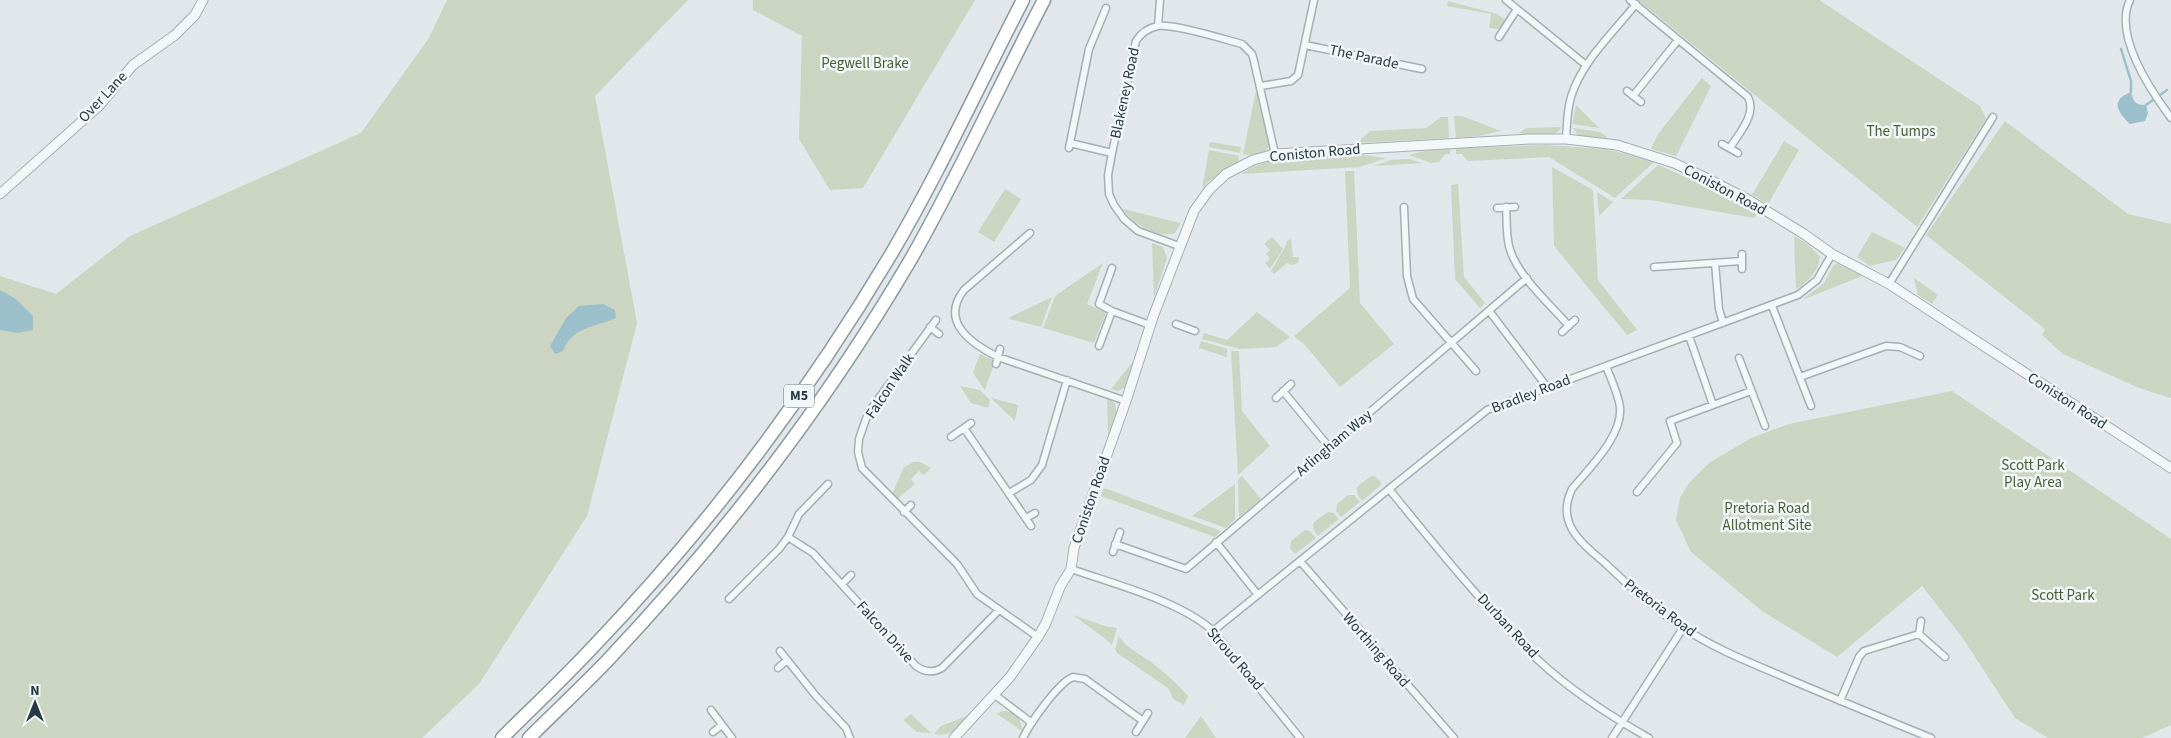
<svg xmlns="http://www.w3.org/2000/svg" width="2171" height="738" font-family="'Source Sans 3',sans-serif">
<style>
.green{fill:#ccd5c2}
.water{fill:#9bc0cc}
.lines{fill:none;stroke-linecap:round;stroke-linejoin:round}
.stream{stroke:#9bc0cc;stroke-width:2.5}
.minor-casing{stroke:#a6afb5;stroke-width:9}
.tertiary-casing{stroke:#a6afb5;stroke-width:11}
.motorway-casing{stroke:#8899a2;stroke-width:15}
.minor{stroke:#f4f7f8;stroke-width:6}
.tertiary{stroke:#f4f7f8;stroke-width:9}
.motorway{stroke:#fff;stroke-width:12}
.labels{text-anchor:middle;dominant-baseline:central;stroke-width:5;stroke-linejoin:round;paint-order:stroke}
.shield{fill:#f1f6f8;stroke:#657279;stroke-width:1}
.shield-label{font-size:14px;font-weight:bold;fill:#293943}
.street-label{font-size:15px;fill:#293943;stroke:#f1f6f8}
.park-label{font-size:15px;fill:#495f35;stroke:#f1f6f8}
</style>
<rect width="100%" height="100%" fill="#e1e7ea"/>
<path class="green" d="M447,0H688L595,96L637,323L587,516L479,684L422,738H0V276L56,294L130,236L361,133L429,38Z
M753,0H975L863,188L830,190L799,139L802,36L753,10Z
M1638,0H1819L1980,106L1986,119L1917,227Z
M1448,1L1497,14L1504,19L1505,22L1498,29L1489,28L1491,14L1447,6Z
M1702,78L1711,86L1676,156L1651,149L1658,134Z
M1256,91L1270,145C1265,154 1252,156 1243,154Z
M1576,105L1599,128L1572,124Z
M1454,116H1462L1501,131L1478,136L1456,138Z
M1441,117H1448L1449,138L1357,143L1370,131L1426,128Z
M2005,121L2128,214L2171,224V398L2139,388L2063,354L2042,335L2045,329L1926,235Z
M1561,127C1556,141 1531,136 1519,133L1526,128Z
M1573,128L1601,132L1611,141L1581,137L1578,135Z
M1784,141L1799,150L1768,204L1752,195Z
M1210,142L1241,147L1240,153L1209,147Z
M1545,145L1607,149L1654,162L1615,198L1549,157L1468,161L1462,154H1456V148Z
M1433,149H1450V154H1445L1439,162L1431,163L1409,155Z
M1209,150L1239,156L1238,162L1209,181L1202,189Z
M1363,155L1386,158L1360,167L1241,174C1273,151 1324,157 1363,155Z
M1409,159L1422,163L1373,166L1391,160Z
M1658,165L1711,188L1757,214L1754,218L1650,200L1621,199Z
M1552,167L1593,190L1598,280L1637,330L1627,335L1554,246Z
M1345,171H1354L1360,303L1394,344L1340,387L1305,345L1294,336L1350,288Z
M1458,184L1464,277L1485,303L1480,308L1455,279L1451,185Z
M1005,189L1021,199L994,242L978,232Z
M1597,192L1613,202L1599,216Z
M1123,209L1180,223H1181L1175,233C1157,239 1133,224 1123,209Z
M1872,232L1905,248L1896,260L1870,266L1857,257Z
M1794,236L1808,244L1820,257C1818,272 1809,281 1796,289Z
M1272,237L1283,249L1270,269L1265,263L1270,259L1266,254L1270,250L1264,244Z
M1291,239L1293,257H1299L1298,263L1292,265L1287,263L1274,274L1271,271L1285,247L1287,241Z
M1152,243L1163,247L1167,258L1154,298Z
M1103,263L1087,304L1106,313L1094,343L1043,328L1055,296Z
M1838,263L1862,273V276L1802,300L1824,283L1833,266Z
M1914,278L1938,295L1932,304L1918,295Z
M1052,297L1041,327L1009,319L1010,317Z
M1257,312L1290,337L1276,347L1240,349L1202,339L1204,333L1227,340Z
M1201,341L1227,349V357L1199,348Z
M1231,351H1239L1242,411L1270,446L1238,475Z
M980,354L995,361L985,390L973,373Z
M1138,355L1126,387L1118,391L1111,389Z
M960,386L980,390L990,400L988,408L971,403Z
M1952,391L2171,539V725L2142,738H2048L2015,718L1962,637L1922,586L1837,657L1762,611L1691,552L1676,520L1680,498L1689,483L1709,463L1751,438L1789,424Z
M1107,397L1115,404L1117,413L1108,437Z
M992,398L1018,405L1015,421L992,399Z
M914,462H920L931,468L924,475L919,471L911,479L915,484L897,499L892,494L904,467Z
M1242,476L1261,499L1239,517L1238,479Z
M1371,476L1376,477L1382,484L1362,501L1357,494V487Z
M1235,484V519L1226,528L1192,516Z
M1104,488L1221,531L1215,537L1101,496Z
M1348,495H1354L1360,502L1341,517L1336,511L1337,504Z
M1328,512L1334,513L1339,519L1318,536L1313,529L1314,522Z
M1305,530L1310,531L1316,538L1295,554L1290,548L1291,541Z
M1073,615L1108,627L1117,628L1112,645L1103,637Z
M1119,636C1126,649 1145,656 1156,666C1168,675 1178,685 1188,696L1184,705L1173,699L1168,688L1117,653L1115,649Z
M1002,711C1015,710 1022,719 1022,731L997,714Z
M911,714L931,733L917,732L903,720Z
M972,714C960,726 951,738 934,734L941,726Z
M1201,716L1216,738H1185Z"/>
<path class="water" d="M2131,92C2134,102 2135,105 2146,105L2148,113L2145,121L2130,124C2117,112 2110,100 2131,92Z
M0,290L16,299L33,316V330L18,333L0,330Z
M603,304L615,310L616,318C594,328 573,326 563,351L555,354L550,346L566,318L579,306Z"/>
<g class="lines">
<path class="stream" d="M2121,49L2131,81V92
M2146,105L2167,90"/>
<defs>
<path id="minor" d="M1506,0L1586,65
M1630,0L1748,97C1757,114 1739,133 1730,148
M2130,0C2113,35 2151,91 2171,118
M1158,26L1160,0
M1499,37L1517,9
M1305,45L1422,69
M1261,86L1291,81L1298,75L1314,0
M1627,91L1641,102
M1633,96L1678,40
M1566,139C1567,125 1567,110 1571,97C1582,61 1613,33 1636,4
M1070,143L1112,153
M1722,144L1738,153
M1069,148L1089,49L1106,8
M1404,207L1407,276L1413,299L1476,371
M1506,207C1507,220 1506,234 1509,246C1516,275 1550,304 1569,326
M1497,208L1515,207
M1030,233L964,290C939,322 972,344 998,357L1126,401
M1179,246L1138,231L1124,219L1114,205L1109,194L1108,175L1112,153L1136,41C1141,33 1148,28 1158,26C1176,24 1223,39 1242,44L1252,54L1254,61L1275,154
M1742,254V269
M1715,263L1719,309L1723,323
M1654,267L1742,261
M1112,268L1099,304L1112,311L1150,325
M1889,284L1993,117
M1772,306L1811,406
M1490,312L1547,387
M936,320L868,413L859,439L858,452L862,468L957,564L977,594L1038,637
M1176,324L1195,331
M930,327L939,334
M1562,332L1575,320
M1689,336L1713,405
M1099,346L1112,311
M1739,358L1765,426
M996,364L1000,349
M1606,366C1611,379 1618,393 1620,407C1623,436 1589,468 1572,489C1555,524 1582,543 1606,564C1630,587 1654,609 1682,627C1713,648 1749,662 1784,677C1833,698 1882,718 1931,738
M1800,377L1886,346L1900,347L1920,356
M1283,391L1329,447
M1276,398L1291,384
M964,428L1031,526
M951,437L971,423
M1389,489C1436,547 1484,606 1537,659C1570,690 1610,716 1649,738
M1637,492L1677,443L1670,421L1751,391
M1009,493L1031,480L1042,465L1067,380
M904,512L911,505
M1026,518L1035,513
M788,537L813,553L916,666C924,672 933,673 942,668L998,611
M1216,542L1258,595
M1115,544L1186,569L1527,278
M1113,552L1120,532
M1300,561L1454,738
M1071,569C1114,584 1180,601 1213,631L1300,738
M842,584L851,575
M729,599L779,549L788,537L799,514L828,484
M1213,631L1487,410L1798,295L1817,280L1832,254
M1919,634L1921,621
M780,651L816,696L846,728L850,738
M778,668L787,660
M995,695L1032,723
M1840,701L1859,657L1864,651L1919,634L1945,657
M711,710L732,738
M713,732L722,725
M1136,732L1148,713
M1023,738C1030,723 1058,683 1073,677L1085,679L1143,721
M1612,738L1683,628"/>
<path id="tertiary" d="M0,194L99,106L133,65L175,35L195,15L203,0
M954,738L1010,677L1038,637L1046,623L1060,587L1071,569L1074,548L1126,401L1153,317L1194,211L1209,190L1226,174L1253,160L1275,154L1529,139H1566L1617,145L1674,163L1702,176L1747,199L1804,234L1832,254L1889,284L2171,468"/>
<path id="motorway" d="M502,738C532,708 563,679 592,648C706,529 806,397 890,256C939,173 979,85 1023,0
M529,738C555,712 582,687 607,661C722,539 826,404 911,259C959,175 999,86 1044,0"/>
</defs>
<use href="#minor" class="minor-casing"/>
<use href="#tertiary" class="tertiary-casing"/>
<use href="#motorway" class="motorway-casing"/>
<use href="#minor" class="minor"/>
<use href="#tertiary" class="tertiary"/>
<use href="#motorway" class="motorway"/>
</g>
<g class="labels">
<rect class="shield" x="784" y="384.5" width="30" height="23" rx="4"/>
<g class="shield-label">
<text x="799" y="396">M5</text>
</g>
<g class="street-label">
<text transform="translate(1364 57) rotate(12)">The Parade</text>
<text transform="translate(1125 93) rotate(-78)">Blakeney Road</text>
<text transform="translate(103 97) rotate(-47)">Over Lane</text>
<text transform="translate(1315 153) rotate(-5)">Coniston Road</text>
<text transform="translate(1725 190) rotate(28)">Coniston Road</text>
<text transform="translate(890 386) rotate(-56)">Falcon Walk</text>
<text transform="translate(1531 394) rotate(-21)">Bradley Road</text>
<text transform="translate(2067 401) rotate(33)">Coniston Road</text>
<text transform="translate(1334 443) rotate(-40)">Arlingham Way</text>
<text transform="translate(1091 500) rotate(-71)">Coniston Road</text>
<text transform="translate(1660 608) rotate(37)">Pretoria Road</text>
<text transform="translate(1508 626) rotate(47)">Durban Road</text>
<text transform="translate(885 632) rotate(48)">Falcon Drive</text>
<text transform="translate(1376 650) rotate(49)">Worthing Road</text>
<text transform="translate(1235 659) rotate(49)">Stroud Road</text>
</g>
<g class="park-label">
<text x="865" y="63">Pegwell Brake</text>
<text x="1901" y="131">The Tumps</text>
<text x="2033" y="465">Scott Park<tspan x="2033" dy="17">Play Area</tspan></text>
<text x="1767" y="508">Pretoria Road<tspan x="1767" dy="17">Allotment Site</tspan></text>
<text x="2063" y="595">Scott Park</text>
</g>
</g>
<g transform="translate(35 703)" stroke="#f1f6f8" stroke-width="4" paint-order="stroke">
<path d="M0-4L9 19L0 12L-9 19Z" fill="#293943"/>
<text y="-8" font-size="14" font-weight="bold" text-anchor="middle" fill="#293943">N</text>
</g>
</svg>
